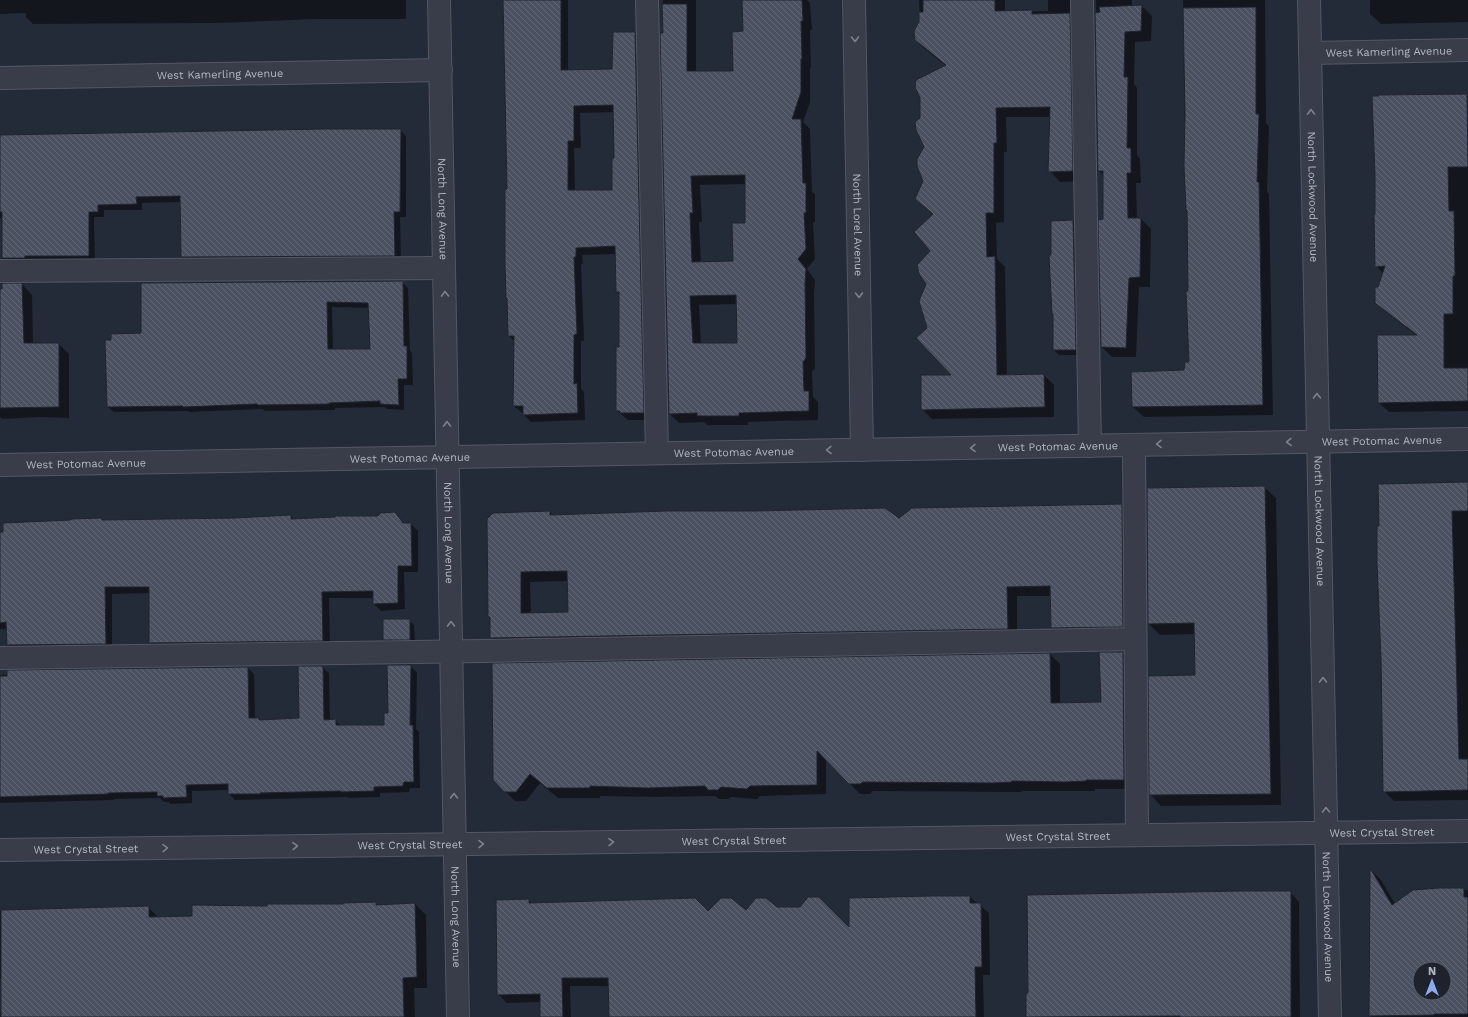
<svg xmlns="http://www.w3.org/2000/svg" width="1468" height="1017" font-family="'Work Sans',sans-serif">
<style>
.shadow{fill:#0007;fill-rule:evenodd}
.building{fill:url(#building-back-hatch);stroke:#1f242f;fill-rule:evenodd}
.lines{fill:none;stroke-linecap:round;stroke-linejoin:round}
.minor-casing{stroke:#535863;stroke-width:24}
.minor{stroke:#383d49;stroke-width:22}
.oneway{stroke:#7c818d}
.labels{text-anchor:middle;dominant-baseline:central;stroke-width:3;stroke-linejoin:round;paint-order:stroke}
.street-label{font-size:11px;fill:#b3b8c4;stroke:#1d222d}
</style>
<defs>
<pattern id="building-back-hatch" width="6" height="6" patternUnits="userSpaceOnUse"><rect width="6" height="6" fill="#4b5161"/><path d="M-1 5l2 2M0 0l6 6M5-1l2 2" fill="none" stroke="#636876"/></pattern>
</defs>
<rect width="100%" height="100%" fill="#242b38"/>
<path class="shadow" d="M0,0H406V19H318L217,23L33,24L26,17V13L0,14Z
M505,0H568V71L613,70L635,33L642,41L650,420H628L617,411L620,348V294L617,291L616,254L582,255L583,264H581L584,341H581V388L584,392L585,420L531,422L524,415V413H522L514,406L515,342L509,336L508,190ZM614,112L613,191H575L574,148H581L580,113Z
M663,0H696V72H734L744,32L743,0H807L810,3L812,30H810L811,68H810V102L803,122L810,129L812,192L815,194V222H813L815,259L807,269L815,280L814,293L815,368L812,372L813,397L818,402V420L748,422V425H707L704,422L679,423L670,414ZM746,184V224L734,262L701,263L699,222H702L700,185ZM737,304L738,344H701L699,305Z
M919,0H1005V12L1048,11V0H1085L1082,181L1060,182L1050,171L1051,117H1006L1007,152H1004V222L996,223L997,259L1005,267L1007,375H1044L1054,385V417L932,419L922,409L953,376L928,328V283L933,215L916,199L924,181L926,147L921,118L946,66L926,50L915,39L920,22Z
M1096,0H1132V7L1142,6L1152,16L1151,41L1135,42L1134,84L1137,88V155L1140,159L1141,183H1136L1137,219H1141L1151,229L1150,287H1139L1136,357H1112L1102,347L1104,176L1099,171Z
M1183,0H1265L1266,123L1269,126L1267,192L1269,194L1273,415L1144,417L1133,407L1185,371L1190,363L1188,212L1187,210L1185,166Z
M1370,0H1468V22L1381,24L1370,14Z
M1468,95V411L1389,412L1379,403L1417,336L1386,312L1376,302L1378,288L1383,273L1376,266V215L1380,96Z
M400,130L406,136V217H400L401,261L188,263L182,257L181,202L142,203V210H104V217H94L95,261L9,264L3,258V218H0V136Z
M1073,221L1078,226L1080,355H1059L1054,350L1052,222Z
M402,282L408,288L410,350L412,353L413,385H404V410L387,409L384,407L335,408V410L264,411L263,409L190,412L188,411L114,412L108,407L142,334ZM332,307L370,308L371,350H333Z
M22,284L32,295L33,344H59L69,354V418L39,417L2,419L0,417V290Z
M1468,483V800L1394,801L1384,791L1383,697L1378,563Z
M1264,487L1276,498L1281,805L1161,806L1150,794L1196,676L1195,634L1160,635L1149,624Z
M1122,505L1131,515L1132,636L1062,638L1052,628L1051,596H1017V638L501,648L491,638V618L489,616L550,512L553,516L899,519ZM568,581L569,613L531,614L530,582Z
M395,513L405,524H411L418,531V572H404L405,609L381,611L374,604V598H329L330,647L157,650L150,643V593L112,594V651L15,652L8,645L7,629H0V533L101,519L103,521L235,519L291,516L295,520L378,517Z
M409,620L414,625L415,644L389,645L384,640Z
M1123,653L1133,663L1134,789H1095V791H1022V792H1004L873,791L870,794H860L826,759V794L760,796L757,799L731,797L728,799H719L715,796L658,797L600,796V798H558L540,783L526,801H515L494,780L1050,654L1060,664V704L1102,703Z
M410,666L417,672L416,729L419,732L420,788H410L409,792L380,793V797L349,798L348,797L235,800L229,794V790L192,791V803L170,804L169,802H164L160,798L114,799V800L0,803V675L248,668L254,674L255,719H259L261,721L300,719L322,667L329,673L330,720H335L341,726H385L389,714Z
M1371,870L1381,880L1395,904L1439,889L1468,890V1017H1372L1370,1015ZM1420,969H1444V993H1420Z
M1290,892L1299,902L1300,1017H1027V994Z
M970,897L989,913L990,975H983L984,1017H610V986H570L571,1017H541V1002L507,1003L498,994L529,900L532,904L708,912H746L777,908L850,930Z
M376,903L378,906L415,904L426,915L427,988H414L415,1017H0V1012H2V979H0V911L148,907L159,918L193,917L227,908L344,905Z"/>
<path class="building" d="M503,0H561V70L612,69L613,32H635L644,413H620V411H616V347H619V292H616L615,246L576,248V257H574L577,334L574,335V384L577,383L578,413L523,415V406H513L514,336H508L507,298H506L505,265V189H507ZM613,105L614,158L612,159V190H568V141H574V106Z
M742,0H802L803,21H801L802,59H801V92L792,119H801L803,183H806V213H804L806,249L798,259L806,269L805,283L806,358L803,362L804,391H809V411L739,413V416H697V413L669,414L660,33H663L662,4H687V71H733L732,32L743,31ZM745,175V223H732L733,261L692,262L690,213H693L691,176ZM736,295L737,343H693L690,296Z
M923,0H995V11L1032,10V14L1070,13L1073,171L1048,172L1050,107L996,108L997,143H994V213H986L987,257L995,256L997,375L1044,374L1045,407L921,410V375H951L916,338L927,328L919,301L926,284L919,274L917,265L930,251L914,232L933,214L915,199L923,181L917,166V159L924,147L916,130L915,122L920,118V98L915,87L916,80L946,65L915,40L914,31L919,22V12H923Z
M1142,5L1141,31L1125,32L1124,77H1128L1127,148H1131V173H1127L1128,218H1141L1140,277L1129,278L1126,348L1101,347L1098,220L1103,219V171H1098L1095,13L1100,12L1099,7Z
M1256,7V114H1259L1257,182H1259L1263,405L1132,407L1131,372L1184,370L1185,362H1189L1186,291H1188L1187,210H1186L1184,166L1185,114L1183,8Z
M1467,94L1468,167H1448L1449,211H1454L1455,276H1453V314H1444V368H1468V401L1378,403L1377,335H1417L1375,303V287H1378L1385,266L1375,267L1374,214H1375V175L1372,96H1379L1378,95Z
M324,129H401L400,212H394L395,256L181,257L180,196L136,197L137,204L98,205V212H89V256H25V258H2V212H0V135Z
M1073,220L1076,350H1053V314H1052L1049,255H1051V221Z
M403,281L404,346H407V379H398L399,405L380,404V401L329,403V404L257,405V404L183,407V406L107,407L105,340H111V334L141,333V283ZM327,302L368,303L370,349H328Z
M2,283H22L24,343H59V407L0,408V289H2Z
M1468,482V511H1452L1459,759H1468V790L1383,792L1381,659L1377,563V526H1379L1378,484Z
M1265,486L1271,794L1149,795L1148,676L1195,675L1194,623L1148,624L1147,488Z
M1122,504L1123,627L1051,628L1050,586L1007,587L1008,629L490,638V617H488L487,519L493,513L550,511V515L666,511H755L885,508L899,518L912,508ZM567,571L568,612L521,613V572Z
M395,512L403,523H411L412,566H398V603L373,604V591L322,592L323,641L149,643V587H105L106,644L7,645L6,622L0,623V532H3V523L71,520V519L102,518V520L235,518L291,515V519L335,517V516H378L380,513Z
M383,619H410V640H383Z
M1099,652H1123L1124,780H1086V781L1065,782L1012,781V782L993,783L863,782L860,784H849L817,751V785L750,786L747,789L721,787L718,790H708L705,786L648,788L590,786V788H547L530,774L516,792H504L493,780L492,663L1050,653L1051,703L1101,702Z
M387,665H411L410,725H413L414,782H404L403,786L374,787V791L341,792V791L260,793V794H228V784L186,785L187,797L163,798V796H157V792L108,793V794L0,797V676H7V670L248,667L249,718H259V720L299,718L298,666H323L324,720L336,719V725H384V713H388Z
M1370,868L1392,905L1413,890L1439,888H1464V897H1468V1014H1434V1015L1369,1016ZM1420,969H1444V993H1420Z
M1241,891H1291V1017H1180V1016L1026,1017V993H1028L1027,895Z
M932,896H970V903H981L982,967H975L976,1017H609L608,978H562L563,1017H540V994L497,995L496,900L529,899V903L695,898L708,911L721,898H731L746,910L756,898H766L777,907H800L808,897H819L849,927V898Z
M376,902V905L415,903L417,977L403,978L404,1017H1V910L149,906V917L192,916V905L267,906V904H343V903Z"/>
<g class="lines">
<defs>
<g id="minor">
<path id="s1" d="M439,0L458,1017"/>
<path d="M647,0L657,453"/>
<path id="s2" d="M854,0L862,450"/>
<path d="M1082,0L1090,446"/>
<path id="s3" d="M1309,0L1330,1017"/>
<path id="s4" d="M1310,53L1468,50"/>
<path id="s5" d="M0,78L441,70"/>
<path d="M0,271L444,268"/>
<path d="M1134,445L1137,835"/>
<path id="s6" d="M0,465L1468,439"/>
<path d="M0,658L484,651L1135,639"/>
<path id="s7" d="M0,850L1468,831"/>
</g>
</defs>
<use href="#minor" class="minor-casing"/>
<use href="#minor" class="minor"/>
</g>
<defs><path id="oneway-chevron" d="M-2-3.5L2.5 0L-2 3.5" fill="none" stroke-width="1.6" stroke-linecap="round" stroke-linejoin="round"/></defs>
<g class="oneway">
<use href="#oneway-chevron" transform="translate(855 39) rotate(89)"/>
<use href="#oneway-chevron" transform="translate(1311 112) rotate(-91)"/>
<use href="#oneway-chevron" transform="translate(445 294) rotate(-91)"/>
<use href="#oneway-chevron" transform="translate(859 295) rotate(89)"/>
<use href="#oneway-chevron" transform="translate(1317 396) rotate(-91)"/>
<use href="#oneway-chevron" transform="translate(447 424) rotate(-91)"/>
<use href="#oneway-chevron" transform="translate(1289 442) rotate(179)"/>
<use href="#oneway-chevron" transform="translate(1159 444) rotate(179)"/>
<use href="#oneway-chevron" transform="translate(973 448) rotate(179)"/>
<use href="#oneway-chevron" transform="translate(829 450) rotate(179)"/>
<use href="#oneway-chevron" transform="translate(451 624) rotate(-91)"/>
<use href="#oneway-chevron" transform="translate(1323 680) rotate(-91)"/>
<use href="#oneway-chevron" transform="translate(454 796) rotate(-91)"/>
<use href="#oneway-chevron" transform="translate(1326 810) rotate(-91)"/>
<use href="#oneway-chevron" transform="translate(611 842) rotate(-1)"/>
<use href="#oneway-chevron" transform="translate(481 844) rotate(-1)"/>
<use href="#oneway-chevron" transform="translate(295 846) rotate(-1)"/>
<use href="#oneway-chevron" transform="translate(165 848) rotate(-1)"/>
</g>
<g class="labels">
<g class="street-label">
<text stroke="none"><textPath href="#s4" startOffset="79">West Kamerling Avenue</textPath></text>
<text stroke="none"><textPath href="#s5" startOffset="220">West Kamerling Avenue</textPath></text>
<text stroke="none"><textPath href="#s3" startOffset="197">North Lockwood Avenue</textPath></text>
<text stroke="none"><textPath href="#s1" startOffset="209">North Long Avenue</textPath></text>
<text stroke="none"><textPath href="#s2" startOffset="225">North Lorel Avenue</textPath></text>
<text stroke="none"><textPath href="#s6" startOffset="1382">West Potomac Avenue</textPath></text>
<text stroke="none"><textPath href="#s6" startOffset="1058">West Potomac Avenue</textPath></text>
<text stroke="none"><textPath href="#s6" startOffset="734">West Potomac Avenue</textPath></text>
<text stroke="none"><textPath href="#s6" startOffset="410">West Potomac Avenue</textPath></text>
<text stroke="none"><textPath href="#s6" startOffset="86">West Potomac Avenue</textPath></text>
<text stroke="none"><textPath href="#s3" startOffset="521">North Lockwood Avenue</textPath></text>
<text stroke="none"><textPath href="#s1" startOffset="533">North Long Avenue</textPath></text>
<text stroke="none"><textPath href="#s7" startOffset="1382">West Crystal Street</textPath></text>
<text stroke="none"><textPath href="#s7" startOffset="1058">West Crystal Street</textPath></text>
<text stroke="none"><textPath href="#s7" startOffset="734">West Crystal Street</textPath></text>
<text stroke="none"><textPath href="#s7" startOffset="410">West Crystal Street</textPath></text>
<text stroke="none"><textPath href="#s7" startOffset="86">West Crystal Street</textPath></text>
<text stroke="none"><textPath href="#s1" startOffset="917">North Long Avenue</textPath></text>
<text stroke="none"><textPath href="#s3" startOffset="917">North Lockwood Avenue</textPath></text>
</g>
</g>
<g transform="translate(1432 981)"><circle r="19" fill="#1d222d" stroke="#595e69"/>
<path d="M0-3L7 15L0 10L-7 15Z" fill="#90a9ec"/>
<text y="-6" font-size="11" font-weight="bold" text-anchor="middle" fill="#b3b8c4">N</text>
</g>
</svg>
